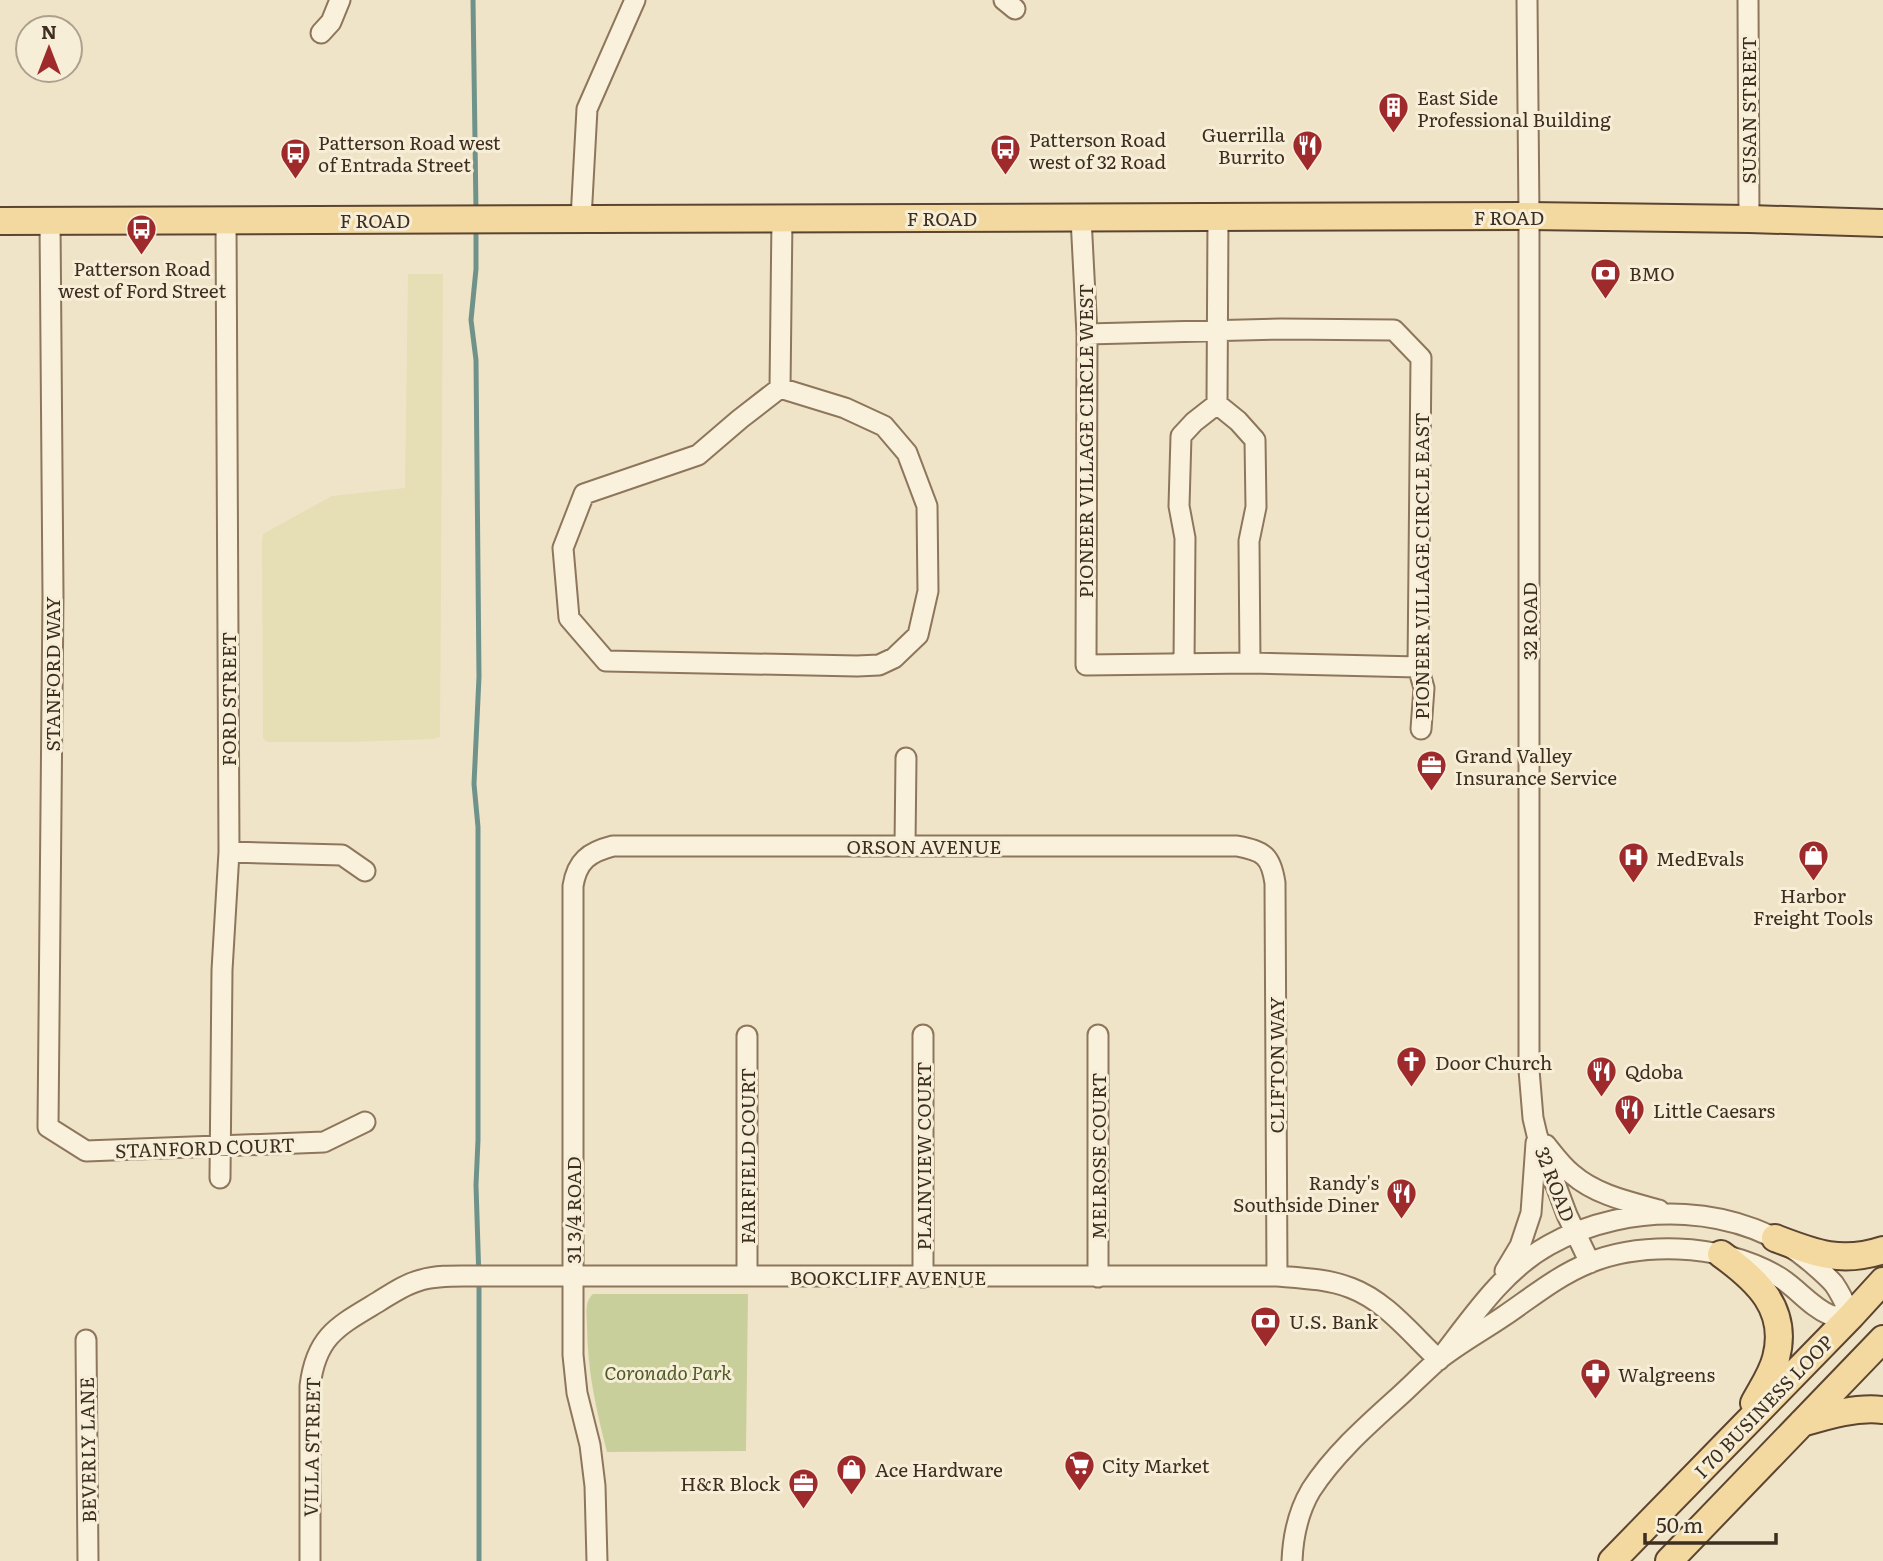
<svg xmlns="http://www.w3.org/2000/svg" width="1883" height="1561" font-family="Literata,serif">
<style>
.farmland{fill:#e6deb5}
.green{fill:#c9cf9b}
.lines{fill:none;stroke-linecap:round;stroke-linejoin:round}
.stream{stroke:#6f938a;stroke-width:5}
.minor-casing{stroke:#8d765c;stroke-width:23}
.major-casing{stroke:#5b4430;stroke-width:30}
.minor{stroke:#faf1dc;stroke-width:19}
.major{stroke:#f3d9a0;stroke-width:26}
.labels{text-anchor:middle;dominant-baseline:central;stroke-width:6;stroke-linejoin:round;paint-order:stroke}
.poi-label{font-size:19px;fill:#3d2e20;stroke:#f7eed8;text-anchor:start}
.street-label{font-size:19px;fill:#3d2e20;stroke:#f7eed8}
.park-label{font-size:19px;font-style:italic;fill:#4d5a26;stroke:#f7eed8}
</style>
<rect width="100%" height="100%" fill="#f0e4c8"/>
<path class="farmland" d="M408,274H443L440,737L432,739L351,742H267L263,738L262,542L263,534L332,496L405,488Z"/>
<path class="green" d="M593,1294H748L746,1451L607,1452C596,1409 587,1369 587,1325C587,1314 584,1302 593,1294Z"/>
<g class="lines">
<path class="stream" d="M473,0L476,210
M476,227V269L471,320L476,360L479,677L474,784L478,827V1140L476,1185L479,1280V1561"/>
<defs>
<path id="minor" d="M1004,0L1015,9
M1527,0L1529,216V1070L1533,1118L1537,1135L1567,1215L1590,1263
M1748,0L1749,219
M321,33L331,22L340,0
M1218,217L1217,404L1238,421L1255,440L1256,507L1249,541L1250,663
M1081,218L1087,334L1086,665L1250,663L1418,667
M581,219L587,109L635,0
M50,221L53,595L48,1127L86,1151L324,1142L365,1122
M1087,334L1281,329L1394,330L1421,358L1418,667L1424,688L1421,729
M780,388L845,408L884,426L907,453L927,506L928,591L918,635L894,658L879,665L857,666L606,661L569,618L563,548L584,494L698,455L740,419Z
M780,388L782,218
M1184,664L1185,538L1179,506L1181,436L1194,422L1217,404
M905,846L906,758
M229,852L342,855L365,871
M923,1035V1277
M1098,1035V1277
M747,1036V1276
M1546,1145C1554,1155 1562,1166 1572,1174C1596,1195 1630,1202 1659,1210
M220,1178L222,970L229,852L226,220
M1505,1271L1520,1246L1531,1213L1536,1143
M86,1340L88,1561
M310,1561V1386C316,1336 338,1326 378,1302C391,1294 405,1284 421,1280C438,1275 457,1276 475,1276C502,1276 529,1276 556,1276H1277C1302,1278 1328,1279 1351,1288C1386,1301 1412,1335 1439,1360
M597,1561L595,1486L590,1445L577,1393L573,1355V886C577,861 589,852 613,846H1237C1264,851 1271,856 1275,883L1277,1276
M1292,1561C1293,1536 1298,1512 1311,1490C1333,1456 1364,1428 1394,1401C1409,1388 1422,1374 1437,1361C1458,1344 1482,1331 1504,1316C1532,1297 1557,1276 1589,1263C1616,1252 1648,1248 1678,1249C1712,1250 1749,1259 1779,1277C1797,1288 1811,1307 1830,1315C1836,1317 1844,1316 1851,1316C1846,1305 1841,1294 1834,1284C1828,1277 1821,1271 1814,1265C1743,1202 1630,1200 1549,1245C1502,1271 1471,1319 1439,1360"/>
<path id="major" d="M0,221L1529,216L1749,219L1883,223
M1775,1238C1814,1253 1841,1264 1883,1250
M1721,1254C1757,1280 1789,1309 1776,1358C1772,1374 1762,1388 1754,1403
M1802,1423C1829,1415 1855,1407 1883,1410
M1612,1561L1851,1316L1883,1281
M1669,1561L1883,1339"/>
</defs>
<use href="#minor" class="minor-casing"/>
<use href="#major" class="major-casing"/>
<use href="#minor" class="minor"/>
<use href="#major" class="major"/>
</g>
<defs>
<symbol id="building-pin" viewBox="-11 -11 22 30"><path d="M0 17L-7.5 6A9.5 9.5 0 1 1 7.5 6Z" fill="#9e2a2b" stroke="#f7eed8"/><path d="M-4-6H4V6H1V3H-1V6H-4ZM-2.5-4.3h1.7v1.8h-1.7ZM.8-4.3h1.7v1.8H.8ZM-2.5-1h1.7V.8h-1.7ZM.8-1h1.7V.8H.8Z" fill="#fff"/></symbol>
<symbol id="restaurant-pin" viewBox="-11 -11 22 30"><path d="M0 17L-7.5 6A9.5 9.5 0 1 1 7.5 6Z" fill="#9e2a2b" stroke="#f7eed8"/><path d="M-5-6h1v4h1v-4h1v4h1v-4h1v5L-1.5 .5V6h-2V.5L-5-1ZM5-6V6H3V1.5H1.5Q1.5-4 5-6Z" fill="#fff"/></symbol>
<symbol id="bus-pin" viewBox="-11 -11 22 30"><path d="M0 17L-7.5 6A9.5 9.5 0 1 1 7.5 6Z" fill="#9e2a2b" stroke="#f7eed8"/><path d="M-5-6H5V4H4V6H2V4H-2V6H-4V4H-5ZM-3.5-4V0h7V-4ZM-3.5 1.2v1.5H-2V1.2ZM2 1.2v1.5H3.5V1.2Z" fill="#fff"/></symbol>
<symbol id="bank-pin" viewBox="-11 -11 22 30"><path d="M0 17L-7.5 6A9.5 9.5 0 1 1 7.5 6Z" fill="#9e2a2b" stroke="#f7eed8"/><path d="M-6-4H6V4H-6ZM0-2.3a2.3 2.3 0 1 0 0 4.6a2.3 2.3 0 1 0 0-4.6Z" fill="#fff"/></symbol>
<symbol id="office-pin" viewBox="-11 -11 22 30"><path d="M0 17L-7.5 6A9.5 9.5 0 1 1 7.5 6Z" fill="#9e2a2b" stroke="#f7eed8"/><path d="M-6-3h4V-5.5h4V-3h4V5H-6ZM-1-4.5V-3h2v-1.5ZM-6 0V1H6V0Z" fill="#fff"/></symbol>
<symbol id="shop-pin" viewBox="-11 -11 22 30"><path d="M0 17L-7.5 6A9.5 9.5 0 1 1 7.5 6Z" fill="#9e2a2b" stroke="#f7eed8"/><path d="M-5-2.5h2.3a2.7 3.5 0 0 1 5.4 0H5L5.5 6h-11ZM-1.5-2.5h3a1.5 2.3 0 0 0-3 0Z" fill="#fff"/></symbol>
<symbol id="hospital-pin" viewBox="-11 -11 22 30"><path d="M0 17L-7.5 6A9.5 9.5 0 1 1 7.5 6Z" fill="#9e2a2b" stroke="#f7eed8"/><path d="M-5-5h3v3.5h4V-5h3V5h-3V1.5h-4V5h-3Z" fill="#fff"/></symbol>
<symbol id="church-pin" viewBox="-11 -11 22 30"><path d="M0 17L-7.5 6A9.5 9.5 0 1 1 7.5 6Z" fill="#9e2a2b" stroke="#f7eed8"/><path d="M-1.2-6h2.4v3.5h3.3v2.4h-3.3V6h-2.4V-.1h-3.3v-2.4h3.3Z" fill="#fff"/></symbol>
<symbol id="pharmacy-pin" viewBox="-11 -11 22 30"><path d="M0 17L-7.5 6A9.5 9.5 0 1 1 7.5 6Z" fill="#9e2a2b" stroke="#f7eed8"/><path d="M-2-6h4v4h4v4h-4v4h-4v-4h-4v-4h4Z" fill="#fff"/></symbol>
<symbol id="supermarket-pin" viewBox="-11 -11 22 30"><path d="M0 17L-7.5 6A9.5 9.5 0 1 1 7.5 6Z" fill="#9e2a2b" stroke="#f7eed8"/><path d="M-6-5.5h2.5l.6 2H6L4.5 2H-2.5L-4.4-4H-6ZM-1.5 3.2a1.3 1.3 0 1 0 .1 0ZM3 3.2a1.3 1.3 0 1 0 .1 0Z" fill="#fff"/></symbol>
</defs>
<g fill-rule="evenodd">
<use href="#building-pin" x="1376" y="90" width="35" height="47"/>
<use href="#restaurant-pin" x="1290" y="128" width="35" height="47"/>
<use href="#bus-pin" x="988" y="132" width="35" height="47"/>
<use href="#bus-pin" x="278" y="136" width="35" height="47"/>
<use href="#bus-pin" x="124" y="212" width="35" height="47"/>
<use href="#bank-pin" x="1588" y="256" width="35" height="47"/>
<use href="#office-pin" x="1414" y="748" width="35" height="47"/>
<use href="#shop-pin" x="1796" y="838" width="35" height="47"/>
<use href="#hospital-pin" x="1616" y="840" width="35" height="47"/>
<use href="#church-pin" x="1394" y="1044" width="35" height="47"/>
<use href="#restaurant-pin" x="1584" y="1054" width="35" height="47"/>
<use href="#restaurant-pin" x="1612" y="1092" width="35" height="47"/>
<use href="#restaurant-pin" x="1384" y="1176" width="35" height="47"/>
<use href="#bank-pin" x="1248" y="1304" width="35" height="47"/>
<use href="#pharmacy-pin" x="1578" y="1356" width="35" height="47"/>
<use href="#supermarket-pin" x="1062" y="1448" width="35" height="47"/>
<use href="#shop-pin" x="834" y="1452" width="35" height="47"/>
<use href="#office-pin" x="786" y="1466" width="35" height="47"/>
</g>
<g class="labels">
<g class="poi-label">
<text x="1417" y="97">East Side<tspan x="1417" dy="22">Professional Building</tspan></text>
<text x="1285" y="134" text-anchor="end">Guerrilla<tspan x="1285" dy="22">Burrito</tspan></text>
<text x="1029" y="139">Patterson Road<tspan x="1029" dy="22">west of 32 Road</tspan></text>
<text x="318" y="142">Patterson Road west<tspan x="318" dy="22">of Entrada Street</tspan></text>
<text x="142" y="268" text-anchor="middle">Patterson Road<tspan x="142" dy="22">west of Ford Street</tspan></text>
<text x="1629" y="273">BMO</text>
<text x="1455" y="755">Grand Valley<tspan x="1455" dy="22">Insurance Service</tspan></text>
<text x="1656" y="858">MedEvals</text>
<text x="1813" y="895" text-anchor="middle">Harbor<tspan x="1813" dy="22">Freight Tools</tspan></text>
<text x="1435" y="1062">Door Church</text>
<text x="1625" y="1071">Qdoba</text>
<text x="1653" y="1110">Little Caesars</text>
<text x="1379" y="1182" text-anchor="end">Randy's<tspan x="1379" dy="22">Southside Diner</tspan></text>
<text x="1289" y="1321">U.S. Bank</text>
<text x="1618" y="1374">Walgreens</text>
<text x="1102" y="1465">City Market</text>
<text x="875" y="1469">Ace Hardware</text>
<text x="780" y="1483" text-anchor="end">H&amp;R Block</text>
</g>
<g class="street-label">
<text transform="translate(1748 110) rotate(-90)">SUSAN STREET</text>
<text x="1509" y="217">F ROAD</text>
<text x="942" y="218">F ROAD</text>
<text x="375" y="220">F ROAD</text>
<text transform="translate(1085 441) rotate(-90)">PIONEER VILLAGE CIRCLE WEST</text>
<text transform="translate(1421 566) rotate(-90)">PIONEER VILLAGE CIRCLE EAST</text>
<text transform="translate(1529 621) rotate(-90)">32 ROAD</text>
<text transform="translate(52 674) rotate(-90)">STANFORD WAY</text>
<text transform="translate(228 699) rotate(-90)">FORD STREET</text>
<text x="924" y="846">ORSON AVENUE</text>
<text transform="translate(1276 1065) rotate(-90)">CLIFTON WAY</text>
<text transform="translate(205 1147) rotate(-2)">STANFORD COURT</text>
<text transform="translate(747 1156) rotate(-90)">FAIRFIELD COURT</text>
<text transform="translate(923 1156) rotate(-90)">PLAINVIEW COURT</text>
<text transform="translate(1098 1156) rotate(-90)">MELROSE COURT</text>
<text transform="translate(1556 1184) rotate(69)">32 ROAD</text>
<text transform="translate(573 1210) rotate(-90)">31 3/4 ROAD</text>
<text x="888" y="1277">BOOKCLIFF AVENUE</text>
<text transform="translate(1763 1406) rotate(-46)">I 70 BUSINESS LOOP</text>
<text transform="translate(311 1447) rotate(-89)">VILLA STREET</text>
<text transform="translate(87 1450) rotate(-91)">BEVERLY LANE</text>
</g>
<g class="park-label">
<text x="668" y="1372">Coronado Park</text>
</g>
</g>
<g transform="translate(49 49)"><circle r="33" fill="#f7eed8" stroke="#ada18e" stroke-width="2"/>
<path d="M0-5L12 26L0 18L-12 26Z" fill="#9e2a2b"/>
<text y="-10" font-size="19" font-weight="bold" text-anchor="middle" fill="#3d2e20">N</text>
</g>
<path d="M1645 1533v10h131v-10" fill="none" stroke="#3d2e20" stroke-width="3.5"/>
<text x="1656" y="1533" font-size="21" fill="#3d2e20" stroke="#f7eed8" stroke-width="5" paint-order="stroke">50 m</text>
</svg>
